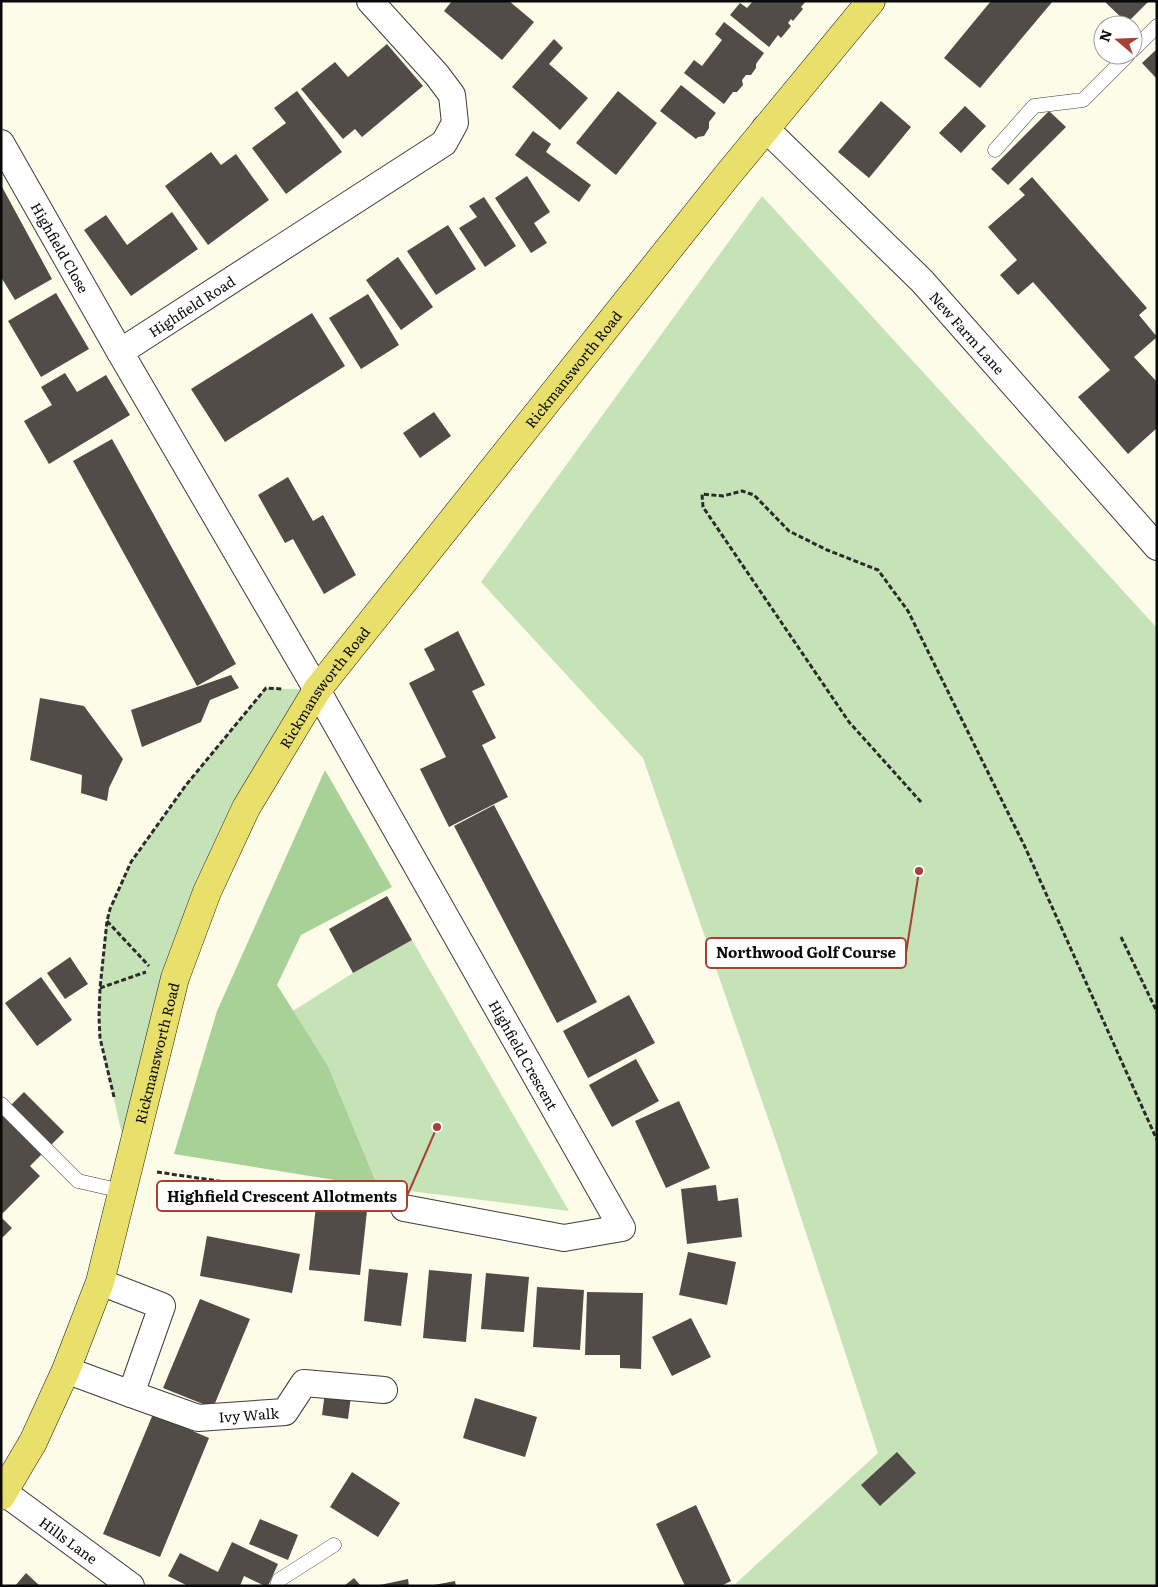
<svg xmlns="http://www.w3.org/2000/svg" width="1158" height="1587" font-family="Literata,serif">
<style>
.green{fill:#c6e2b7}
.forest{fill:#a8d198}
.building{fill:#514c47}
.lines{fill:none;stroke-linecap:round;stroke-linejoin:round}
.lane-casing{stroke:#3c3c3c;stroke-width:15}
.street-casing{stroke:#3c3c3c;stroke-width:28}
.primary-casing{stroke:#1a1a1a;stroke-width:29}
.path{stroke:#2b2b2b;stroke-width:3;stroke-dasharray:5 2.5;stroke-linecap:butt}
.lane{stroke:#fff;stroke-width:14}
.street{stroke:#fff;stroke-width:26}
.primary{stroke:#e9e06c;stroke-width:28}
.labels{text-anchor:middle;dominant-baseline:central;stroke-width:5;stroke-linejoin:round;paint-order:stroke}
.street-label{font-size:14px;fill:#090909;stroke:#fff}
.leader{fill:none;stroke:#a84132;stroke-width:2}
.callout-dot{fill:#a84132;stroke:#fff;stroke-width:2}
.callout{fill:#fff;stroke:#a84132;stroke-width:2}
.callout-label{font-size:15px;text-anchor:middle;font-weight:bold;fill:#090909}
</style>
<rect width="100%" height="100%" fill="#fcfce8"/>
<path class="green" d="M762,196L1157,628V1586H733L878,1453L778,1147L643,758L481,582Z
M266,688L317,690L207,892L129,1165L100,1038V988L107,921L110,909L131,862L186,785Z
M412,940L569,1211L378,1187L328,1066L293,1011L353,973Z"/>
<path class="forest" d="M325,770L392,887L301,935L277,985L328,1066L378,1187L174,1154L217,1011Z"/>
<path class="building" d="M452,1H509L534,22L502,60L444,11Z
M753,1H806L801,7L803,9L793,21L791,19L788,23L791,26L781,38L778,35L769,47L730,15L740,3L747,8Z
M991,1H1053L980,88L944,58Z
M1104,1H1149L1127,23Z
M724,22L764,53L756,64V68L751,75H746L742,80L743,85L737,92H733L724,104L684,73L694,60L702,66L722,40L715,34Z
M554,39L563,48L549,64L588,98L560,130L512,87Z
M387,44L423,86L362,137L355,129L343,139L301,89L335,62L348,77Z
M1157,49V79L1142,63Z
M681,85L716,113L709,122V128L704,136L698,137L696,139L660,111Z
M297,91L342,152L286,194L252,148L286,123L274,108Z
M618,91L657,123L616,175L576,143Z
M881,101L911,127L869,178L838,152Z
M965,106L986,126L961,153L939,133Z
M1049,111L1066,127L1008,185L991,169Z
M533,131L551,144L546,152L591,185L579,202L515,155Z
M211,152L221,165L236,154L269,200L208,245L165,186Z
M527,176L550,212L534,223L547,243L531,253L495,198Z
M1032,177L1147,308L1139,315L1157,337L1134,357L1157,382V428L1128,454L1078,397L1110,370L1033,282L1018,295L1000,275L1017,260L988,227L1025,195L1019,189Z
M1,185L52,279L15,300L1,277Z
M484,197L516,246L485,267L459,228L477,217L469,206Z
M172,212L198,249L131,296L84,230L106,215L127,245Z
M448,225L476,269L436,295L407,251Z
M398,257L433,307L401,330L366,280Z
M56,293L89,349L41,377L8,321Z
M368,294L399,345L361,369L329,318Z
M312,313L345,366L225,442L191,389Z
M65,373L77,392L106,375L130,415L49,464L24,421L52,405L41,387Z
M434,412L451,436L420,458L403,433Z
M112,439L236,664L197,686L73,461Z
M288,477L313,521L323,515L356,575L324,594L293,539L285,543L258,495Z
M458,631L485,685L472,691L496,738L482,745L508,797L449,827L420,769L446,757L409,683L435,670L424,649Z
M231,675L239,688L210,700L201,722L142,747L131,710Z
M40,698L84,706L123,759L109,788L107,801L81,793L82,775L30,760Z
M494,805L597,1002L557,1023L454,826Z
M387,896L412,940L353,973L329,929Z
M70,957L88,984L65,999L47,973Z
M41,977L72,1020L37,1046L5,1003Z
M629,995L655,1043L588,1078L563,1031Z
M636,1059L659,1101L612,1127L589,1085Z
M24,1092L64,1132L30,1166L40,1176L1,1215V1115Z
M679,1101L710,1168L666,1188L635,1121Z
M716,1185L718,1201L738,1198L742,1237L687,1244L681,1189Z
M316,1206L367,1211L360,1275L309,1270Z
M1,1217L12,1228L1,1239Z
M207,1236L300,1254L292,1293L200,1276Z
M688,1252L736,1262L727,1305L679,1295Z
M369,1269L408,1273L401,1326L364,1321Z
M429,1270L472,1274L466,1342L423,1338Z
M486,1273L529,1277L524,1332L481,1329Z
M537,1287L584,1290L580,1350L533,1347Z
M587,1292L643,1293L641,1369L620,1368V1355H585Z
M200,1299L250,1319L213,1408L163,1388Z
M691,1318L711,1357L672,1376L652,1337Z
M325,1392L351,1396L348,1419L322,1415Z
M475,1398L537,1417L525,1457L463,1438Z
M153,1414L209,1438L160,1557L103,1534Z
M897,1452L916,1473L880,1506L861,1485Z
M352,1472L400,1503L378,1537L330,1507Z
M696,1505L731,1581L721,1586H685L656,1524Z
M260,1519L298,1535L288,1560L249,1544Z
M232,1542L278,1564L268,1586H265L244,1576L240,1586H188L168,1576L180,1553L218,1572Z
M26,1573L40,1586H15Z
M354,1578L361,1586H344Z
M408,1579L409,1586H380V1585Z
M455,1581L456,1586H435L434,1585Z"/>
<g class="lines">
<defs>
<path id="lane" d="M1133,50L1157,26
M995,150L1034,106L1083,100L1128,55
M1,1104L78,1181L122,1191
M277,1586L279,1580L334,1545"/>
<g id="street">
<path id="s1" d="M765,128L922,281L1157,547"/>
<path id="s2" d="M1,143L120,352L317,690L622,1228L564,1238L404,1208"/>
<path id="s3" d="M120,352L444,143L455,123L452,95L437,75L370,1"/>
<path d="M66,1370L131,1394L162,1306L100,1282"/>
<path id="s4" d="M131,1394L198,1418L285,1412L304,1383L384,1390"/>
<path id="s5" d="M5,1493L131,1586"/>
</g>
<g id="primary">
<path id="s6" d="M1,1496L33,1442L66,1370L100,1282L175,978L207,892L246,808L317,690L726,177L871,1"/>
</g>
</defs>
<use href="#lane" class="lane-casing"/>
<use href="#street" class="street-casing"/>
<use href="#primary" class="primary-casing"/>
<path class="path" d="M921,802L849,722L703,507L702,494L723,496L742,491L754,495L789,531L827,550L878,570L908,611L1025,847L1157,1140
M107,921L149,966
M1121,937L1157,1012
M100,988L146,972
M114,1097L100,1038L99,1017L100,988L107,921L110,909L131,862L186,785L266,688L283,689
M157,1172L376,1204"/>
<use href="#lane" class="lane"/>
<use href="#street" class="street"/>
<use href="#primary" class="primary"/>
</g>
<g class="labels">
<g class="street-label">
<text stroke="none"><textPath href="#s2" startOffset="120">Highfield Close</textPath></text>
<text stroke="none"><textPath href="#s3" startOffset="85">Highfield Road</textPath></text>
<text stroke="none"><textPath href="#s1" startOffset="288">New Farm Lane</textPath></text>
<text stroke="none"><textPath href="#s6" startOffset="1282">Rickmansworth Road</textPath></text>
<text stroke="none"><textPath href="#s6" startOffset="878">Rickmansworth Road</textPath></text>
<text stroke="none"><textPath href="#s6" startOffset="472">Rickmansworth Road</textPath></text>
<text stroke="none"><textPath href="#s2" startOffset="1051">Highfield Crescent</textPath></text>
<text stroke="none"><textPath href="#s4" startOffset="122">Ivy Walk</textPath></text>
<text stroke="none"><textPath href="#s5" startOffset="79">Hills Lane</textPath></text>
</g>
</g>
<path class="leader" d="M919 871L906 953M437 1127L407 1196"/>
<g class="callout-dot">
<circle cx="919" cy="871" r="5"/>
<circle cx="437" cy="1127" r="5"/>
</g>
<g class="callout">
<rect x="706" y="938" width="200" height="30" rx="5"/>
<rect x="157" y="1181" width="250" height="30" rx="5"/>
</g>
<g class="callout-label">
<text x="806" y="958">Northwood Golf Course</text>
<text x="282" y="1202">Highfield Crescent Allotments</text>
</g>
<rect width="1158" height="1587" fill="none" stroke="#090909" stroke-width="5"/>
<g transform="translate(1118 40) rotate(289)"><circle r="24" fill="#ffffff" stroke="#9d9d9d"/>
<path d="M0-4L9 19L0 12L-9 19Z" fill="#a84132"/>
<text y="-8" font-size="14" font-weight="bold" text-anchor="middle" fill="#090909">N</text>
</g>
</svg>
